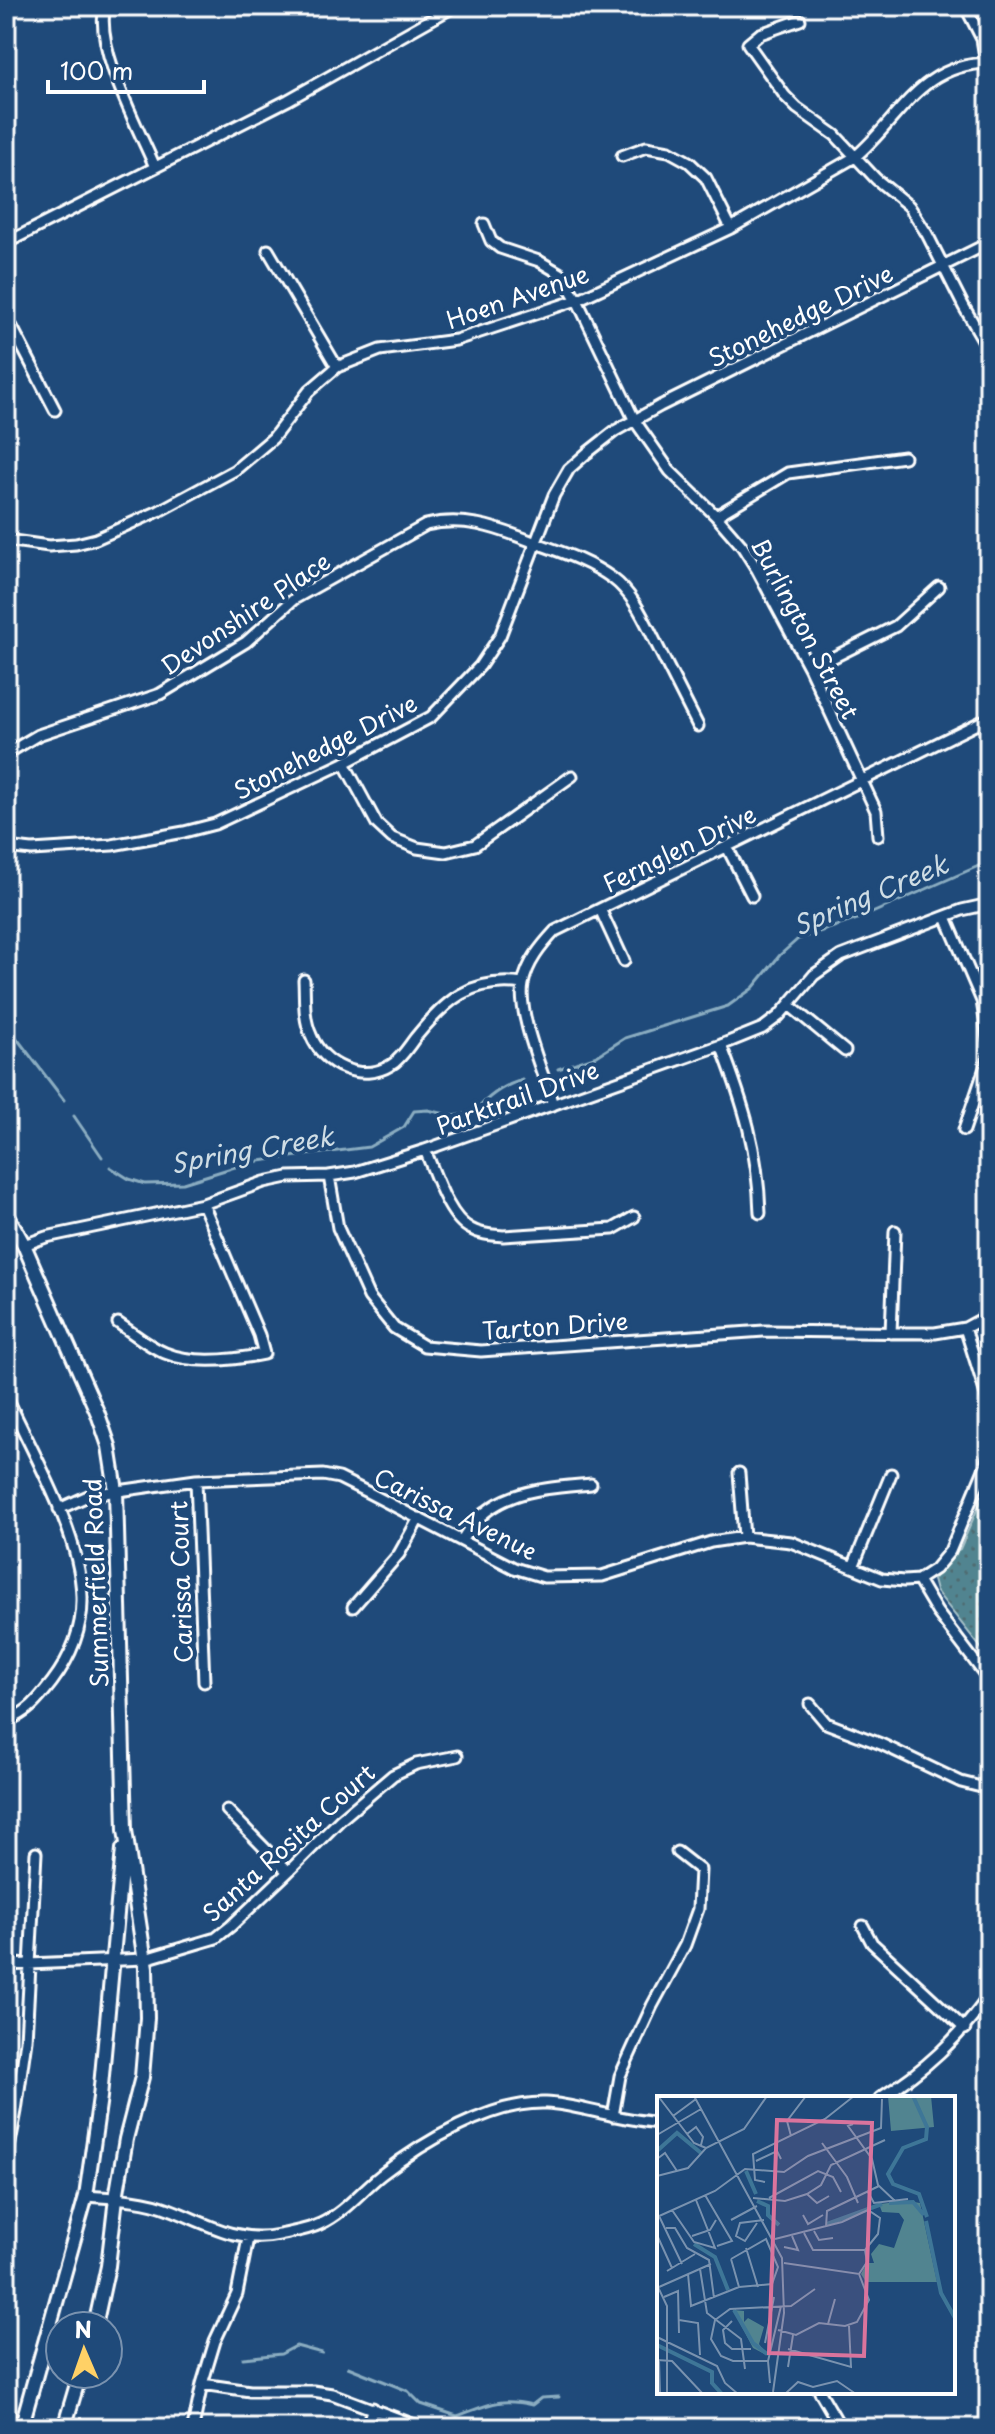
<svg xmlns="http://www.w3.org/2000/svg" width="995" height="2434" font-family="'Playpen Sans',sans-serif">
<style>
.green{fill:url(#green-dots);stroke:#a8c2c8;stroke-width:2}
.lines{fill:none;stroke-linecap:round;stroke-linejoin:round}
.stream{stroke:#8badc1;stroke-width:3}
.minor-casing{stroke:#fff;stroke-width:15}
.tertiary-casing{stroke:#fff;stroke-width:18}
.minor{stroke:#1f4a7a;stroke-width:9}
.tertiary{stroke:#1f4a7a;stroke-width:12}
.labels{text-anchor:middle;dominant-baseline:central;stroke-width:8;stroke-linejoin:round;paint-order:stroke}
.street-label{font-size:24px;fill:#fff;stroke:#1f4a7a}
.water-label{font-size:26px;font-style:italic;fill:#cfdde5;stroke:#1f4a7a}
.inset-river{fill:none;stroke:#3e7697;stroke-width:4}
.inset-road{fill:none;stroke:#7992af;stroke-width:2}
.view{fill:#da749d;fill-opacity:0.15;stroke:#da749d;stroke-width:4}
.inset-edge{fill:none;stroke:#fff;stroke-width:4}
</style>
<defs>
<pattern id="green-dots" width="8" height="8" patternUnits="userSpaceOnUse" patternTransform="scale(2)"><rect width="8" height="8" fill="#518490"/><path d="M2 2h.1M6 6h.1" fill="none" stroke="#4f6b71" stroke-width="1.8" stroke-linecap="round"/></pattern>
</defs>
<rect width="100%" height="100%" fill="#1f4a7a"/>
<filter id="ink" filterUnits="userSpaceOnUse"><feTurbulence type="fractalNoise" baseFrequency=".0125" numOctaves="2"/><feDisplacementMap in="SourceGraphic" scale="16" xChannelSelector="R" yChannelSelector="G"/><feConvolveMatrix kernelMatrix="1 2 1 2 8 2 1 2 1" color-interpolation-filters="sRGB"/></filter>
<g filter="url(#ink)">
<path class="green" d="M989,1482V1658L936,1591L933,1580L954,1552L960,1549Z"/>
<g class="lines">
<path class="stream" d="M6,1016L9,1018L12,1032L64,1100
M558,1069L597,1056L625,1038L728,1006L753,988L780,955L798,939L863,917L983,864L989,863
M74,1116L102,1157
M110,1167L129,1179L145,1184L183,1183L251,1162L369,1147L404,1127L414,1111L428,1110L454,1116L475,1112C488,1096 502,1086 522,1080
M243,2358L281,2354L296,2346L322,2353
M348,2367L408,2391L421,2404L457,2416C488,2405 498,2397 532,2405L541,2398L559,2397"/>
<defs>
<path id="minor" d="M105,6C94,47 138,127 155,167
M965,6L982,39L986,63
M800,20L760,34L748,44L785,96L797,108L835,135L876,179L909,206L927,234L964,307L989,350
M622,156L646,147L669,151L689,162L706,178L731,228
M484,224L491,241L500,248L539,261L561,274L577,300L635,421L670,471L716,516L742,546L756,568L810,669L876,811L878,836
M6,243L288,100L455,6
M268,250L337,367
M6,330L12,327L55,410
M716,516L788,473L904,457
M6,540L49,546L76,544L96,539L159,511L235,470L273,438L309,391L337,367L380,350L456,340L577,300L731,228L855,157C901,118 919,64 989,63
M810,669L896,626L939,587
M981,722L989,738
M6,754L38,735L160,694L246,642L294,599L426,525C463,516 494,527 528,540C557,551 586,559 612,578C635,595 646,624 659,649C672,675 685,700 698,726
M344,763L377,824L392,838L417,848L446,852L475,845L572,776
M6,847L32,850L112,845L184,832L215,824L344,763L431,717L480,666L500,636L554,495L569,469L587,453L615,431L660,406L989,243
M727,847L752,896
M600,909L624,961
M946,917L982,1001L989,1045
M304,980C305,998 303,1018 311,1035C323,1066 362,1083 391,1065C401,1059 408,1047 415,1038C446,1000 471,977 523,984
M789,1005L845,1051
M721,1045C744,1105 758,1149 760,1213
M553,1105C544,1075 517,1013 523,984C527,963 541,946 555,931L989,718
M964,1130L989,1056
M425,1150C435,1173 448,1218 471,1229C481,1235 493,1235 503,1236L613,1229L634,1217
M329,1176L338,1228L369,1297L394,1328L424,1346L481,1351L764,1331L935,1333L965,1328L989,1315
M24,1245L46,1237L203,1204L264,1182L288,1177L329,1176L355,1172L425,1150L721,1045L763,1028L779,1016L814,975L841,956L962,910L989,904
M118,1323C133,1333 148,1346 165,1353C194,1365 234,1360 264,1354L259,1335L203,1204
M965,1328L989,1404
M891,1333L895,1231
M6,1395C33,1454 80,1532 82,1596C83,1628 70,1658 52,1682C38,1700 28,1713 6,1721
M739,1473L744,1537
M196,1480L204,1682
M59,1509L90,1495L196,1480L323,1475L339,1478L369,1493L514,1568L544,1577L602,1576L711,1542L744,1537L791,1542L882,1579L904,1581L918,1580L935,1569L950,1551L986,1465L989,1452
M462,1540C490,1490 540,1489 591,1484
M853,1567L891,1474
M918,1580L937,1612L989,1680
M353,1607L399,1554L419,1518
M810,1704L826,1723L881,1744L961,1782L989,1789
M227,1810L288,1872
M863,1926L872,1943L965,2029
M6,1965L145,1959L216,1938L231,1926L288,1872L340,1820L393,1775L416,1764L457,1756
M880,2098C925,2070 958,2039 989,1996
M613,2116L620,2076L652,2006L685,1945L698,1909L700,1870L677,1852
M6,2164L16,2111L26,2040L36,1853
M86,2196C113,2198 144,2199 169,2209C207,2223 237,2244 279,2235C292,2232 308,2230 320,2224C344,2213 361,2191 381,2175C423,2142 492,2101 546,2103C568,2104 589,2111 611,2115C627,2119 643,2121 659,2123
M202,2384L250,2391H313L332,2394L423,2428
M820,2392L841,2428
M193,2428L202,2384L215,2341L237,2294L248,2238
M366,2428L373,2408"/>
<path id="tertiary" d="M6,1213L24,1245L98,1414L109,1446L116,1491L125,1830L146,1968L147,2018L142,2077L126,2139L116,2198L108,2266L95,2326
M21,2428L86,2196L100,2097L123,1849
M64,2428L80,2374"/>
</defs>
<use href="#minor" class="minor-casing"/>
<use href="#tertiary" class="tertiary-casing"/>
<use href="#minor" class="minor"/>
<use href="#tertiary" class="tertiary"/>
</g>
</g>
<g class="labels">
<g class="street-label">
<text transform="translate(517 296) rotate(-19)">Hoen Avenue</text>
<text transform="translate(800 315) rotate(-26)">Stonehedge Drive</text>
<text transform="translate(245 613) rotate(-34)">Devonshire Place</text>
<text transform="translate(806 628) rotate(62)">Burlington Street</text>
<text transform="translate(325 746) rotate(-27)">Stonehedge Drive</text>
<text transform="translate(679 848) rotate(-26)">Fernglen Drive</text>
<text transform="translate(517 1097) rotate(-20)">Parktrail Drive</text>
<text transform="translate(555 1325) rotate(-4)">Tarton Drive</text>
<text transform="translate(456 1513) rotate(26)">Carissa Avenue</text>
<text transform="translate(180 1582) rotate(-92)">Carissa Court</text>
<text transform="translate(95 1583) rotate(-92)">Summerfield Road</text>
<text transform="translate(288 1842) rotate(-42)">Santa Rosita Court</text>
</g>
<g class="water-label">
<text transform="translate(870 894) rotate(-23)">Spring Creek</text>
<text transform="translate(252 1149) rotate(-10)">Spring Creek</text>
</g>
</g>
<g transform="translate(657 2096)">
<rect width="298" height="298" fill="#1f4a7a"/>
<path d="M231,0H274L277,31L234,35ZM250,105L263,107L280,186H209L204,178L210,167H217L214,158L222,148L237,152L247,124L242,117L225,116L222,108ZM76,214L87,215V226L91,222L107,231L102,248L111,260L96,252Z" fill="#518490"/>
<path class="inset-river" d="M256,0L270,31L269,43L246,52L231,78L236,88L262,98L270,121M0,55L20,37L44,57M89,75L99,98M100,105L111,110V119L122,129M232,107L256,106L267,119M269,125L284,197L298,222M170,128L225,108M37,148L58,161L71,194M77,214L96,247L110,258M0,249L55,276V287L65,298"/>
<path class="inset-road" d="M1,0L37,47L49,52M37,0L125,162L127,217L116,296M16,20L39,3M196,28L191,30L215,63L221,89L238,105M30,38L39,31L46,41L44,49M0,39L44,13M134,40L130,25L149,0M165,47L190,81L201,107M0,63L8,57L20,75M99,65L120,55L124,63M0,80L31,72L49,52L87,33L110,0M108,86L98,84L96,58L168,23L197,0M211,96L217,107L251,103M150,98L160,107L172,100M48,99L75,145L60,150M96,102L128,105L150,98L164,89L174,69L228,44M112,102L161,75L176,81L184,96M15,114L37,146L58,152L39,104M146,119L151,128L166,119M2,120L25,168M0,121L58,95L88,73L127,76L151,60L224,32L225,3M74,124L100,110M100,127L88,145L79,140L83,127L107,124M169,131L170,115L222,90M9,132H18L30,152L52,164L57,202M157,135L162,144L176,142M0,139L15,172M35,140L53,134L59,124M118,143L185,126L211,114L223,122L221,138L208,154H156L147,137M127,151L141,154L135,140M89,152L101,191M74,163L109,143L121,171L115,188L82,191M74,163L82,191M127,167L202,178L210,166L208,154M43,173L50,217L84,243L88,273M10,175L38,158M31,178L34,210L82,191M0,189L10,210V298M2,191L54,168M7,201L21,195L22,237M22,224L41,227L43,259M75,225L66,234L68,247L75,253H94M171,228L178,203M121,234L139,239L162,227L188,230L200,226L212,204L202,178M0,241L60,270L68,287L81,298M108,247L117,201M131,253L194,271L192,230M0,264L15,265L46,298M2,264L3,298M111,265H76L64,260L54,243L58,224L73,213L134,210L158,193M131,271L136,239M113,287L111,265L124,210M128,298L141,286L156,291L180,285L199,298"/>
<path class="view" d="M120,24L215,27L207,260L112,257Z"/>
<rect width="298" height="298" class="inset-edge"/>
</g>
<rect width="995" height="2434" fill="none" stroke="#1f4a7a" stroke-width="32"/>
<rect x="16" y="16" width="963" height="2402" fill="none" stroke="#fff" stroke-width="3" filter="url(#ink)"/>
<g transform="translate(84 2350) rotate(358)"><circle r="38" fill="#1f4a7a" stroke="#7992af" stroke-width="2"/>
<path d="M0-6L14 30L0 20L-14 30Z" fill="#ffd166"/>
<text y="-12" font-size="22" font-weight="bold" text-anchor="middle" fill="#ffffff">N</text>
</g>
<path d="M48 80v12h156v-12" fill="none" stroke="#ffffff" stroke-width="4"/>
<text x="60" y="80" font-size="24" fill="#ffffff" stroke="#1f4a7a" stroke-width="6" paint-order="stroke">100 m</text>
</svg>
